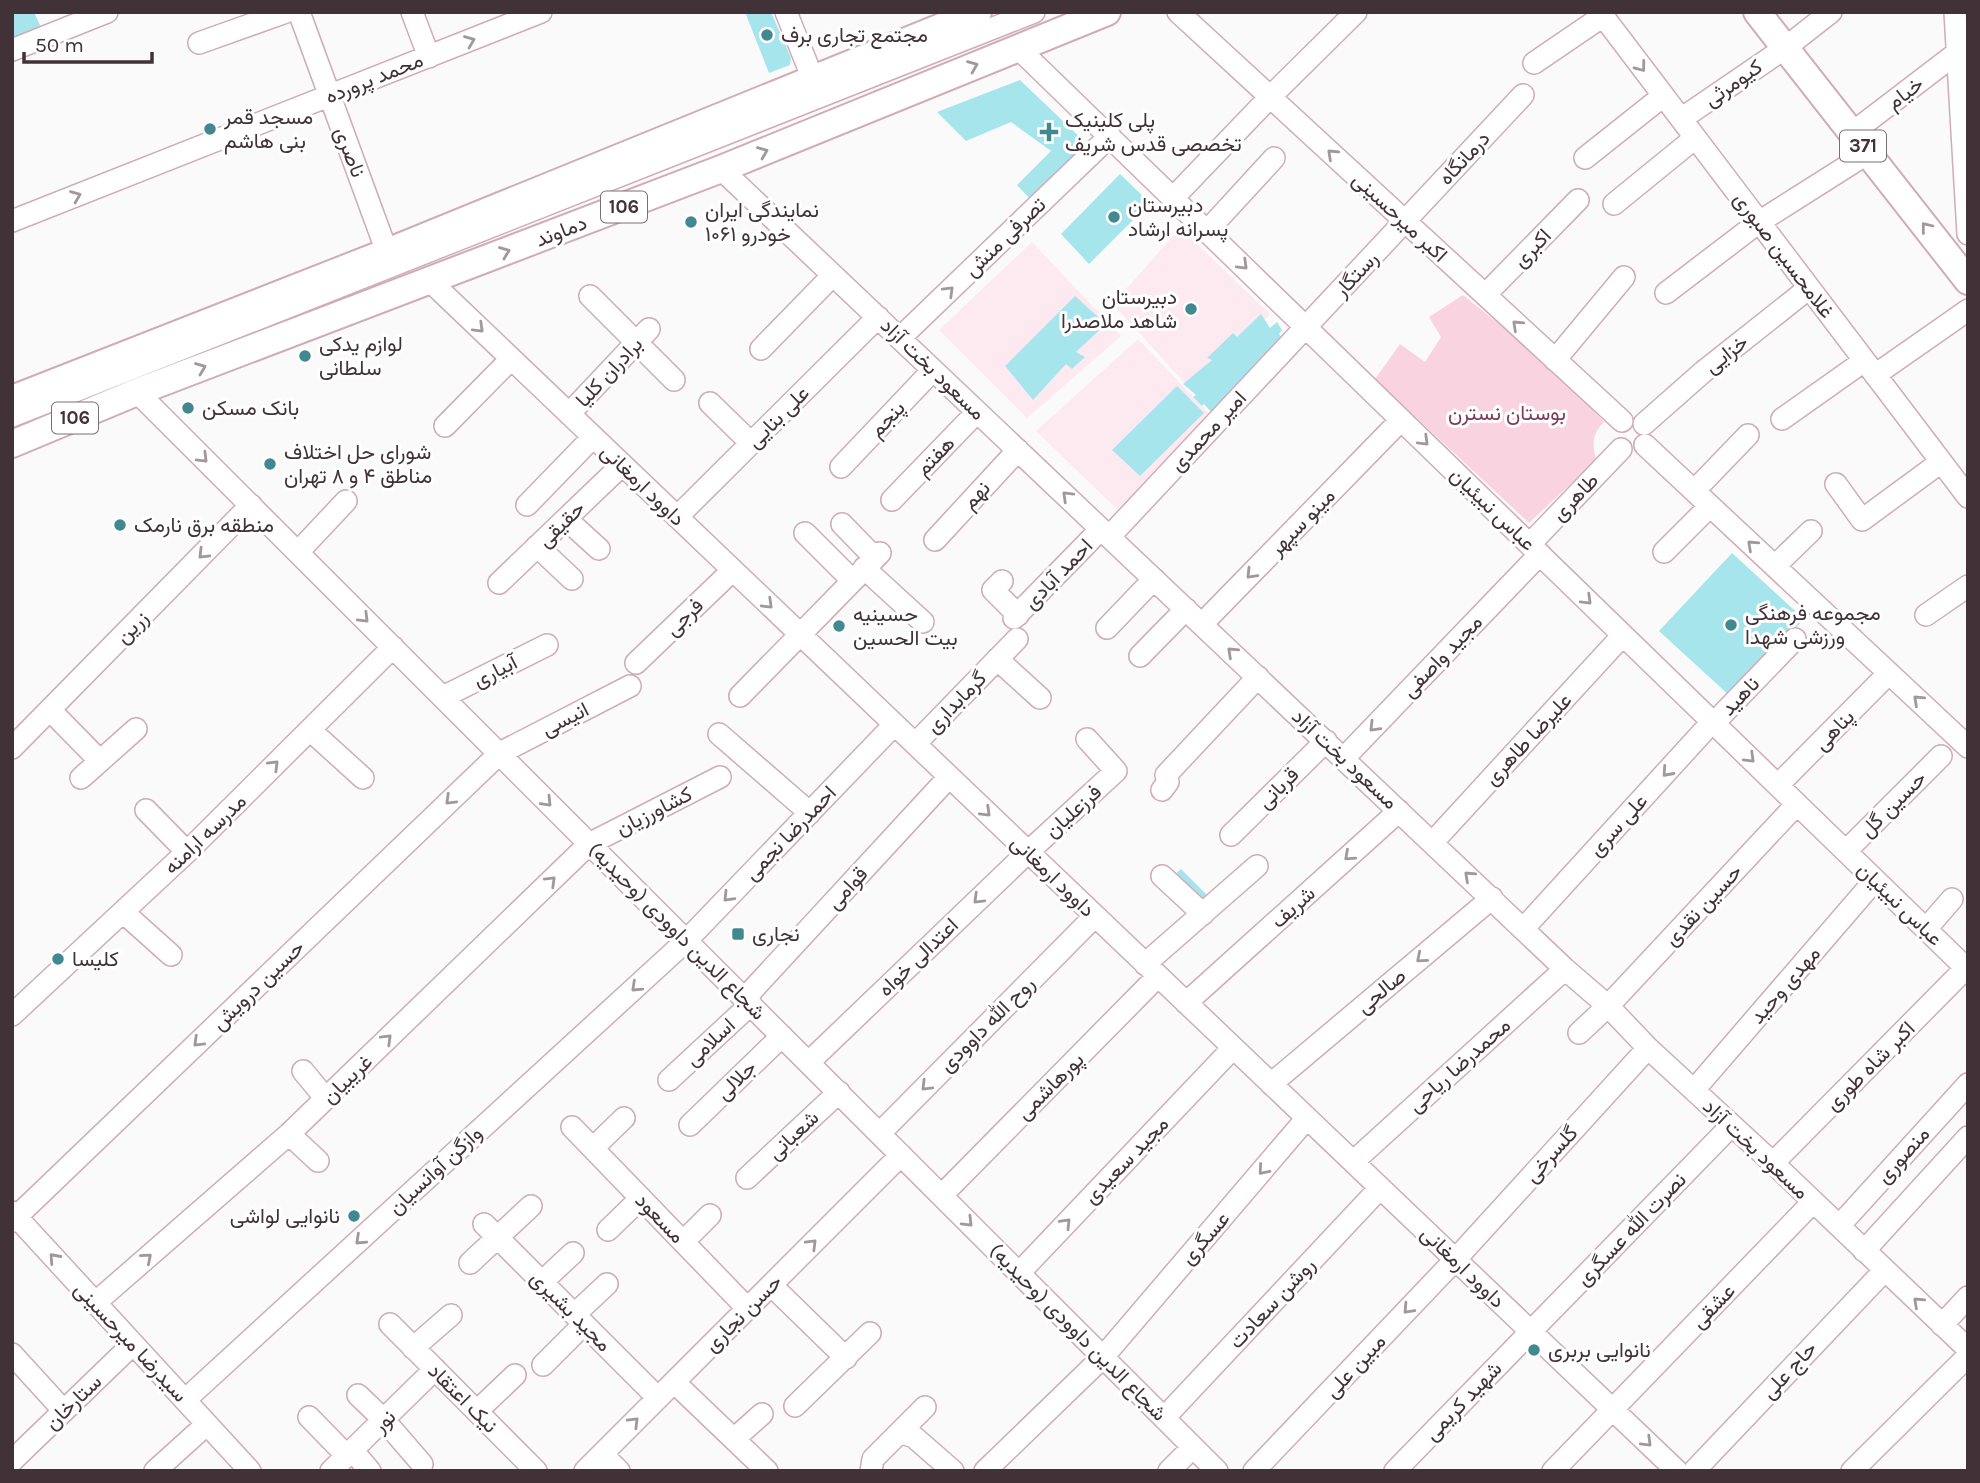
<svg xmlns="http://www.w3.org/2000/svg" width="1980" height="1483" font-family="Karla,Vazirmatn,sans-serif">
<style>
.built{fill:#fdeaf0}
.green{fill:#f9d3e0}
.building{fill:#a7e5ed}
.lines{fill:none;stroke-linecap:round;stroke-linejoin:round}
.minor-casing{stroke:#d0acb8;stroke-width:24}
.major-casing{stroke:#d0acb8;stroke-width:30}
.minor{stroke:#fff;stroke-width:21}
.major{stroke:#fff;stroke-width:26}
.oneway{stroke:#a0989b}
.poi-dot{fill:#418891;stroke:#fff;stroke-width:2.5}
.labels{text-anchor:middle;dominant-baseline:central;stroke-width:6;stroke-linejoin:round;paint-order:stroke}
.shield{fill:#fff;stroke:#797073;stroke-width:2}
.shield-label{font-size:19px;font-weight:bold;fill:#403237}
.poi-label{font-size:21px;fill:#403237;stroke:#fff;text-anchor:start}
.street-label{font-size:21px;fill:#403237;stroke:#fff}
.park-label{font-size:21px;fill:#7d3d58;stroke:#fff}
</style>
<rect width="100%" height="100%" fill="#fafafa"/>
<path class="built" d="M1180,228L1270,314L1224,363L1192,391L1113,304Z
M1032,242L1121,336L1027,418L939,330Z
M1138,339L1216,421L1117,509L1036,431Z"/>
<path class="green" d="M1463,295L1552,367L1604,422C1592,434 1592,443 1596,460L1529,523L1375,379L1400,344L1425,362L1441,337L1429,317Z"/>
<path class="building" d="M12,12H34L43,32L12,44Z
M745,12H771L791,58L790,65L769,73Z
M1020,80L1088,145L1031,200L1017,185L1051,151L1011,122L966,141L937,112Z
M1120,174L1150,203L1089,264L1061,234Z
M1075,296L1106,324L1076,352L1085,357L1072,369L1066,364L1033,400L1005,366Z
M1261,314L1270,328L1277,322L1282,330L1279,334L1285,343L1212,413L1204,404L1202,406L1193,397L1196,395L1183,384L1212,360L1207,358L1233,333L1237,337Z
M1177,386L1204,413L1140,476L1112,450Z
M1732,553L1804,619L1731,697L1659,631Z
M1181,869L1209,897L1199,907L1171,878Z"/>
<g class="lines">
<defs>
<path id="minor" d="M299,12L387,252
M412,12L429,57
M786,12L813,79
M1178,12L1622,421
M1600,12L1968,497
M1955,12L1968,234
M199,43L286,12
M1018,48L1968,970
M12,50L107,12
M1534,63L1603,16
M1681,119L1785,48L1831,12
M1852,133L1958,52
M1585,158L1663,96
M721,169L1565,969L1608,1006L1648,1048L1773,1163L1968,1349
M1173,198L1270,97L1356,12
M1614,204L1695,138
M12,221L541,12
M1207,231L1274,158
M430,281L1677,1471
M1666,293L1759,222L1868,153
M1485,295L1578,200
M590,296L674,380
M900,338L1110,136
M761,349L833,275
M1555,360L1624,277
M1875,375L1968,310
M137,392L1217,1471
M710,403L751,443
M569,414L649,329
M12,416L1034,12
M1782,419L1864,361
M1644,424L1703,372L1809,288
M445,426L511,359
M1645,445L1968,747
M841,467L933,370
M1836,484L1862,520L1941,462
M1695,490L1748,435
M892,500L977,412
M527,505L593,437
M677,517L878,317
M566,519L599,549
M842,524L875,558
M805,533L852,580
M1109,537L1523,95
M935,540L1018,450
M1530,544L1621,449
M537,546L572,579
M298,552L346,501
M1664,552L1710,506
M1775,566L1811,531
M864,568L923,622
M1002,581L993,590L1018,615
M499,583L622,465
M1926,615L1968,586
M1014,618L1101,529
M1202,624L1401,420
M1107,628L1154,579
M1140,656L1186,609
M997,659L1040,698
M636,663L733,570
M740,696L880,553
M443,697L547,645
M50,710L99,760
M1714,723L1795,639
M310,730L363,778
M719,734L810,813
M915,744L1017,639
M12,748L251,505
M1344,758L1540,554
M81,778L136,729
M1778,785L1889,673
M1162,790L1168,782L1166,775L1258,677
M146,810L187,852
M1231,835L1326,741
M1432,843L1623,635
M1846,851L1941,756
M1162,876L1203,914
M123,912L171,955
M1524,928L1712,722
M1926,929L1952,899
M1145,964L1257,866
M745,998L949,777
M1186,1003L1399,811
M12,1015L187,852L393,647
M1579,1033L1608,1006L1797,804
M809,1062L1028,852L1116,771L1087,739
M303,1071L326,1099
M669,1080L751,1004
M1271,1084L1492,898
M1694,1090L1875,880
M690,1125L782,1036
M572,1127L748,1309
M880,1133L1095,916
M289,1134L318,1161
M593,1148L624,1118
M1353,1162L1565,969
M1773,1163L1966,968
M747,1178L839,1092
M942,1195L1158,976
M12,1212L250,1471
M12,1221L500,753L630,686
M484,1224L658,1398
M1839,1226L1968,1084
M608,1230L641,1198
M683,1242L710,1215
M1864,1251L1968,1137
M470,1263L531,1206
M1019,1273L1233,1048
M542,1282L573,1253
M771,1285L846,1358
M95,1303L289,1134L589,844L720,777
M575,1314L607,1284
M390,1324L536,1471
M1942,1325L1968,1297
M413,1348L451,1315
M12,1354L64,1411
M543,1365L584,1324
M674,1382L767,1471
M358,1395L384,1420L422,1464
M185,1400L686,941L894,725
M795,1406L870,1333
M477,1411L515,1375
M309,1417L347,1456
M1164,1418L1380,1188
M900,1432L925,1407
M734,1439L762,1414
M353,1451L370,1471
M602,1454L619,1471
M12,1461L133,1344
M155,1471L207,1424
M331,1471L435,1369
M585,1471L901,1155
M871,1471L873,1459L900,1432L914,1437L953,1471
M985,1471L1103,1357L1307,1118
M1169,1471L1193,1447
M1254,1471L1455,1260L1648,1048
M1395,1471L1731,1126
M1553,1471L1813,1202
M1694,1471L1885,1270
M1852,1471L1968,1356"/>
<path id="major" d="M1757,12L1968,281
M12,399L387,252L978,12
M12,444L137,392L721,169L1107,12"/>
</defs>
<use href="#minor" class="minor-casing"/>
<use href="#major" class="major-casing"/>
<use href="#minor" class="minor"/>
<use href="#major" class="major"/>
</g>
<defs><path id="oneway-chevron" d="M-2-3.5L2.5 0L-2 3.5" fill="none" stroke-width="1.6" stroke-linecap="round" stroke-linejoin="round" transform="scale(1.75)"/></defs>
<g class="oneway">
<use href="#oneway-chevron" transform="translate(470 41) rotate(-22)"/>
<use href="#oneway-chevron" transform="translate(973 66) rotate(-22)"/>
<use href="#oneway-chevron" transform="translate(1641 67) rotate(53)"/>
<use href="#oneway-chevron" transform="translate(763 152) rotate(-22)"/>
<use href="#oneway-chevron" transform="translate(1332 154) rotate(-137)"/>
<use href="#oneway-chevron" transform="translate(76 196) rotate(-22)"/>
<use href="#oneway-chevron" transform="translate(1926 227) rotate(-128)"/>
<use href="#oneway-chevron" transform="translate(505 252) rotate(-21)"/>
<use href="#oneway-chevron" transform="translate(1243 265) rotate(44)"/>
<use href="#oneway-chevron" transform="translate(949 291) rotate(-44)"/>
<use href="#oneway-chevron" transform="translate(1517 325) rotate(-137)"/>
<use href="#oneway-chevron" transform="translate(479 328) rotate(44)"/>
<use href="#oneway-chevron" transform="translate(201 368) rotate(-21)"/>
<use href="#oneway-chevron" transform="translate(1424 441) rotate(44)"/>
<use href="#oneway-chevron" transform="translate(203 458) rotate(45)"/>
<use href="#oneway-chevron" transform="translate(1067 496) rotate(-136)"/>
<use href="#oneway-chevron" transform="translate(1752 545) rotate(-137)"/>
<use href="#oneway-chevron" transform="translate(203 554) rotate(135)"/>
<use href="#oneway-chevron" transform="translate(1251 574) rotate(134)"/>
<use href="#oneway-chevron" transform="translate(1587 600) rotate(44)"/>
<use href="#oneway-chevron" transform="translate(768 604) rotate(44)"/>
<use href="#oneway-chevron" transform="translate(364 618) rotate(45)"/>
<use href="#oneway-chevron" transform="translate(1232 652) rotate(-137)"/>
<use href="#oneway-chevron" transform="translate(1918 700) rotate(-137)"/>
<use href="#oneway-chevron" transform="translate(1374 727) rotate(134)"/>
<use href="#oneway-chevron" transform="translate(1750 758) rotate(44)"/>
<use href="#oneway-chevron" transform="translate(274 765) rotate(-45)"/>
<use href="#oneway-chevron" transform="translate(1667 772) rotate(132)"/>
<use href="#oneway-chevron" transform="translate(450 800) rotate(136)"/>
<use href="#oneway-chevron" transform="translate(547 802) rotate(46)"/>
<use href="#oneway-chevron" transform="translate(986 812) rotate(44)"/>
<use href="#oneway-chevron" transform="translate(1349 856) rotate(138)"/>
<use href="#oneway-chevron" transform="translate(1469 876) rotate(-137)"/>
<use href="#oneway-chevron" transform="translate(551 881) rotate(-44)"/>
<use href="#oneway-chevron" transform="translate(728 897) rotate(134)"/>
<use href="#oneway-chevron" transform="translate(978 899) rotate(136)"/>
<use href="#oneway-chevron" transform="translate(1421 958) rotate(140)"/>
<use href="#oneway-chevron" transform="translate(636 987) rotate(137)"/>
<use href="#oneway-chevron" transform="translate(387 1039) rotate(-44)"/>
<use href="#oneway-chevron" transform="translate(198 1042) rotate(136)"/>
<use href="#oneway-chevron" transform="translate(926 1086) rotate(135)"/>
<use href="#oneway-chevron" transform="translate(1263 1170) rotate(131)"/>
<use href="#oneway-chevron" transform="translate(968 1222) rotate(45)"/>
<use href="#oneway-chevron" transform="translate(1066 1223) rotate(-46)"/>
<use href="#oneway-chevron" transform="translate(360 1240) rotate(137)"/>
<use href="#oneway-chevron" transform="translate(812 1244) rotate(-45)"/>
<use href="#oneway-chevron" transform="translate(54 1258) rotate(-132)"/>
<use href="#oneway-chevron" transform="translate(147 1258) rotate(-41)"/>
<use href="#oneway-chevron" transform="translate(1918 1302) rotate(-137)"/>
<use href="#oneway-chevron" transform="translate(1408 1309) rotate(133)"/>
<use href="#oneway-chevron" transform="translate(634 1422) rotate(-45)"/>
<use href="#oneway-chevron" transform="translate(1647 1442) rotate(44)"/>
</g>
<g class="poi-dot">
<circle cx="767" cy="35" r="7"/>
<circle cx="210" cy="129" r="7"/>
<path d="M1045.5 121.5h7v7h7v7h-7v7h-7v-7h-7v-7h7z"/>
<circle cx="1114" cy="217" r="7"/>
<circle cx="691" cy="222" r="7"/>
<circle cx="1191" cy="309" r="7"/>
<circle cx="305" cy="356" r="7"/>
<circle cx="188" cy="408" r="7"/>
<circle cx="270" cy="464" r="7"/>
<circle cx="120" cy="525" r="7"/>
<circle cx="1731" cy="625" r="7"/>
<circle cx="839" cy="626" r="7"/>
<rect x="731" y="927" width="14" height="14" rx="3.5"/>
<circle cx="58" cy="959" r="7"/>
<circle cx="354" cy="1216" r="7"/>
<circle cx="1534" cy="1350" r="7"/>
</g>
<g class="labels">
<g class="shield">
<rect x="1840" y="130.5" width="46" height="31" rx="5"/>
<rect x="601" y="191.5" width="46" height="31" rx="5"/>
<rect x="52" y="402.5" width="46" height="31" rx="5"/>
</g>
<g class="shield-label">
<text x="1863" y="146">371</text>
<text x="624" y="207">106</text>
<text x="75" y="418">106</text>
</g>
<g class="poi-label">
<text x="781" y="35">مجتمع تجاری برف</text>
<text x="224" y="117">مسجد قمر<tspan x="224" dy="24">بنی هاشم</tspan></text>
<text x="1065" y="120">پلی کلینیک<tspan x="1065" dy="24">تخصصی قدس شریف</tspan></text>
<text x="1128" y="205">دبیرستان<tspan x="1128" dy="24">پسرانه ارشاد</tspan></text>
<text x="705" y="210">نمایندگی ایران<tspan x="705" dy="24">خودرو ۱۰۶۱</tspan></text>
<text x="1177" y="297" text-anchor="end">دبیرستان<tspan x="1177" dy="24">شاهد ملاصدرا</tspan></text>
<text x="319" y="344">لوازم یدکی<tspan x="319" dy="24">سلطانی</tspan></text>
<text x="202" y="408">بانک مسکن</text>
<text x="284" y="452">شورای حل اختلاف<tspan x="284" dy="24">مناطق ۴ و ۸ تهران</tspan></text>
<text x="134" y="525">منطقه برق نارمک</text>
<text x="1745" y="613">مجموعه فرهنگی<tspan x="1745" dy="24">ورزشی شهدا</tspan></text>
<text x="853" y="614">حسینیه<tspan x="853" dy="24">بیت الحسین</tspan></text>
<text x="752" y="934">نجاری</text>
<text x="72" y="959">کلیسا</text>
<text x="340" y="1216" text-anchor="end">نانوایی لواشی</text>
<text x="1548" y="1350">نانوایی بربری</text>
</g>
<g class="street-label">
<text transform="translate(374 78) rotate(-22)">محمد پرورده</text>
<text transform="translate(1733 83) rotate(-35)">کیومرثی</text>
<text transform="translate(1905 93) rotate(-37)">خیام</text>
<text transform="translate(350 152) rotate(69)">ناصری</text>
<text transform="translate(1464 158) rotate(-47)">درمانگاه</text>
<text transform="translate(1400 217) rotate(43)">اکبر میرحسینی</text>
<text transform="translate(561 231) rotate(-21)">دماوند</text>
<text transform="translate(1005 237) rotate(-44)">تصرفی منش</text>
<text transform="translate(1532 248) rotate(-46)">اکبری</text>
<text transform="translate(1784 255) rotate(53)">غلامحسین صبوری</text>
<text transform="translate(1356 274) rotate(-47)">رستگار</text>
<text transform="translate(1726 354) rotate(-38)">خزایی</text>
<text transform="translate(933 369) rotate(44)">مسعود بخت آزاد</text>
<text transform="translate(609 372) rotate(-47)">برادران کلیا</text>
<text transform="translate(778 417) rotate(-45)">علی بنایی</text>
<text transform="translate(887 419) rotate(-47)">پنجم</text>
<text transform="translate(1208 431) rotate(-47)">امیر محمدی</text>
<text transform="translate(935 456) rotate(-46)">هفتم</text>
<text transform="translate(643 485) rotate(44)">داوود ارمغانی</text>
<text transform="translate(976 495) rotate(-47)">نهم</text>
<text transform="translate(1575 497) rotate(-46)">طاهری</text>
<text transform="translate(1493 509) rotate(44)">عباس نبیئیان</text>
<text transform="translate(1302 522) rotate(-46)">مینو سپهر</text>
<text transform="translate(561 524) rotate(-44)">حقیقی</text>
<text transform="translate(1058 574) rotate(-46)">احمد آبادی</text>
<text transform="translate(684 617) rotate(-44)">فرجی</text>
<text transform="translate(132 627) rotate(-45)">زرین</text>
<text transform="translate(1442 656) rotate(-46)">مجید واصفی</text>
<text transform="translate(495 671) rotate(-27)">آبیاری</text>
<text transform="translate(1740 696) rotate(-46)">ناهید</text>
<text transform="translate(956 702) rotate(-46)">گرمابداری</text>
<text transform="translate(565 719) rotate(-27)">انیسی</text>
<text transform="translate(1834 730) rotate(-46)">پناهی</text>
<text transform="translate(1528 739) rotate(-47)">علیرضا طاهری</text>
<text transform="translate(1345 759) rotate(43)">مسعود بخت آزاد</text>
<text transform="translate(1278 788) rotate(-45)">قربانی</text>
<text transform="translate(1893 804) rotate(-45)">حسین گل</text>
<text transform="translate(654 811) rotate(-27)">کشاورزیان</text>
<text transform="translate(1073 811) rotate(-42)">فرزعلیان</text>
<text transform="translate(1618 825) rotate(-48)">علی سری</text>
<text transform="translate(790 833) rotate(-46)">احمدرضا نجمی</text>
<text transform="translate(205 834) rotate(-44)">مدرسه ارامنه</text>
<text transform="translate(1053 876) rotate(44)">داوود ارمغانی</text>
<text transform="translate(847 888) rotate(-47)">قوامی</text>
<text transform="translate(1900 904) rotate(44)">عباس نبیئیان</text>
<text transform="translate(1703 905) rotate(-47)">حسین نقدی</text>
<text transform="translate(1293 907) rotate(-42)">شریف</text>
<text transform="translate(677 931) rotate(45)">شجاع الدین داوودی (وحیدیه)</text>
<text transform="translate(918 957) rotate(-44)">اعتدالی خواه</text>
<text transform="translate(258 985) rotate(-44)">حسین درویش</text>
<text transform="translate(1785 985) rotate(-49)">مهدی وحید</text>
<text transform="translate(1381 991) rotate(-40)">صالحی</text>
<text transform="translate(987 1024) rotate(-45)">روح الله داوودی</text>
<text transform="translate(710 1042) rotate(-43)">اسلامی</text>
<text transform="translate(1459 1065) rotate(-42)">محمدرضا ریاحی</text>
<text transform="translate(1870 1066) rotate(-45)">اکبر شاه طوری</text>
<text transform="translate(347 1079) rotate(-44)">غریبیان</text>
<text transform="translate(736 1080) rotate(-44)">جلالی</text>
<text transform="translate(1050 1086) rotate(-45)">پورهاشمی</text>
<text transform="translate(793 1135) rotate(-43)">شعبانی</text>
<text transform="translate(1756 1149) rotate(43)">مسعود بخت آزاد</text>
<text transform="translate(1551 1154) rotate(-48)">گلسرخی</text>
<text transform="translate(1903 1155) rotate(-48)">منصوری</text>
<text transform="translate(1126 1160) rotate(-46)">مجید سعیدی</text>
<text transform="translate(435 1170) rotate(-43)">وازگن آوانسیان</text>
<text transform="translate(660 1218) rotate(46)">مسعود</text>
<text transform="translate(1631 1229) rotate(-46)">نصرت الله عسگری</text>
<text transform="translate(1205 1238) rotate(-49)">عسگری</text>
<text transform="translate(1463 1267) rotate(44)">داوود ارمغانی</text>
<text transform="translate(1272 1303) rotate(-47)">روشن سعادت</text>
<text transform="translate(1713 1306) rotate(-46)">عشقی</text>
<text transform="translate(571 1311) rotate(45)">مجید بشیری</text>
<text transform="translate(743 1313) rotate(-45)">حسن نجاری</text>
<text transform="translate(1078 1332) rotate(45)">شجاع الدین داوودی (وحیدیه)</text>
<text transform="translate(131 1342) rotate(47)">سیدرضا میرحسینی</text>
<text transform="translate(1355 1366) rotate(-47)">مبین علی</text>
<text transform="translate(1789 1370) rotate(-47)">حاج علی</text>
<text transform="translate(463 1398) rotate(45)">نیک اعتقاد</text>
<text transform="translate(1463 1401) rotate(-46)">شهید کریمی</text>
<text transform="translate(73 1402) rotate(-44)">ستارخان</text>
<text transform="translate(384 1421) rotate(-45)">نور</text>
</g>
<g class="park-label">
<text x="1507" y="413">بوستان نسترن</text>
</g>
</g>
<rect width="1980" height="1483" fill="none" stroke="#403237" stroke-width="28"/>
<path d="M24 52v10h128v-10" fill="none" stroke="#403237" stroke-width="3.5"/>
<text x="35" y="52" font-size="21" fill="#403237" stroke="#ffffff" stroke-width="5" paint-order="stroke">50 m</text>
</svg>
